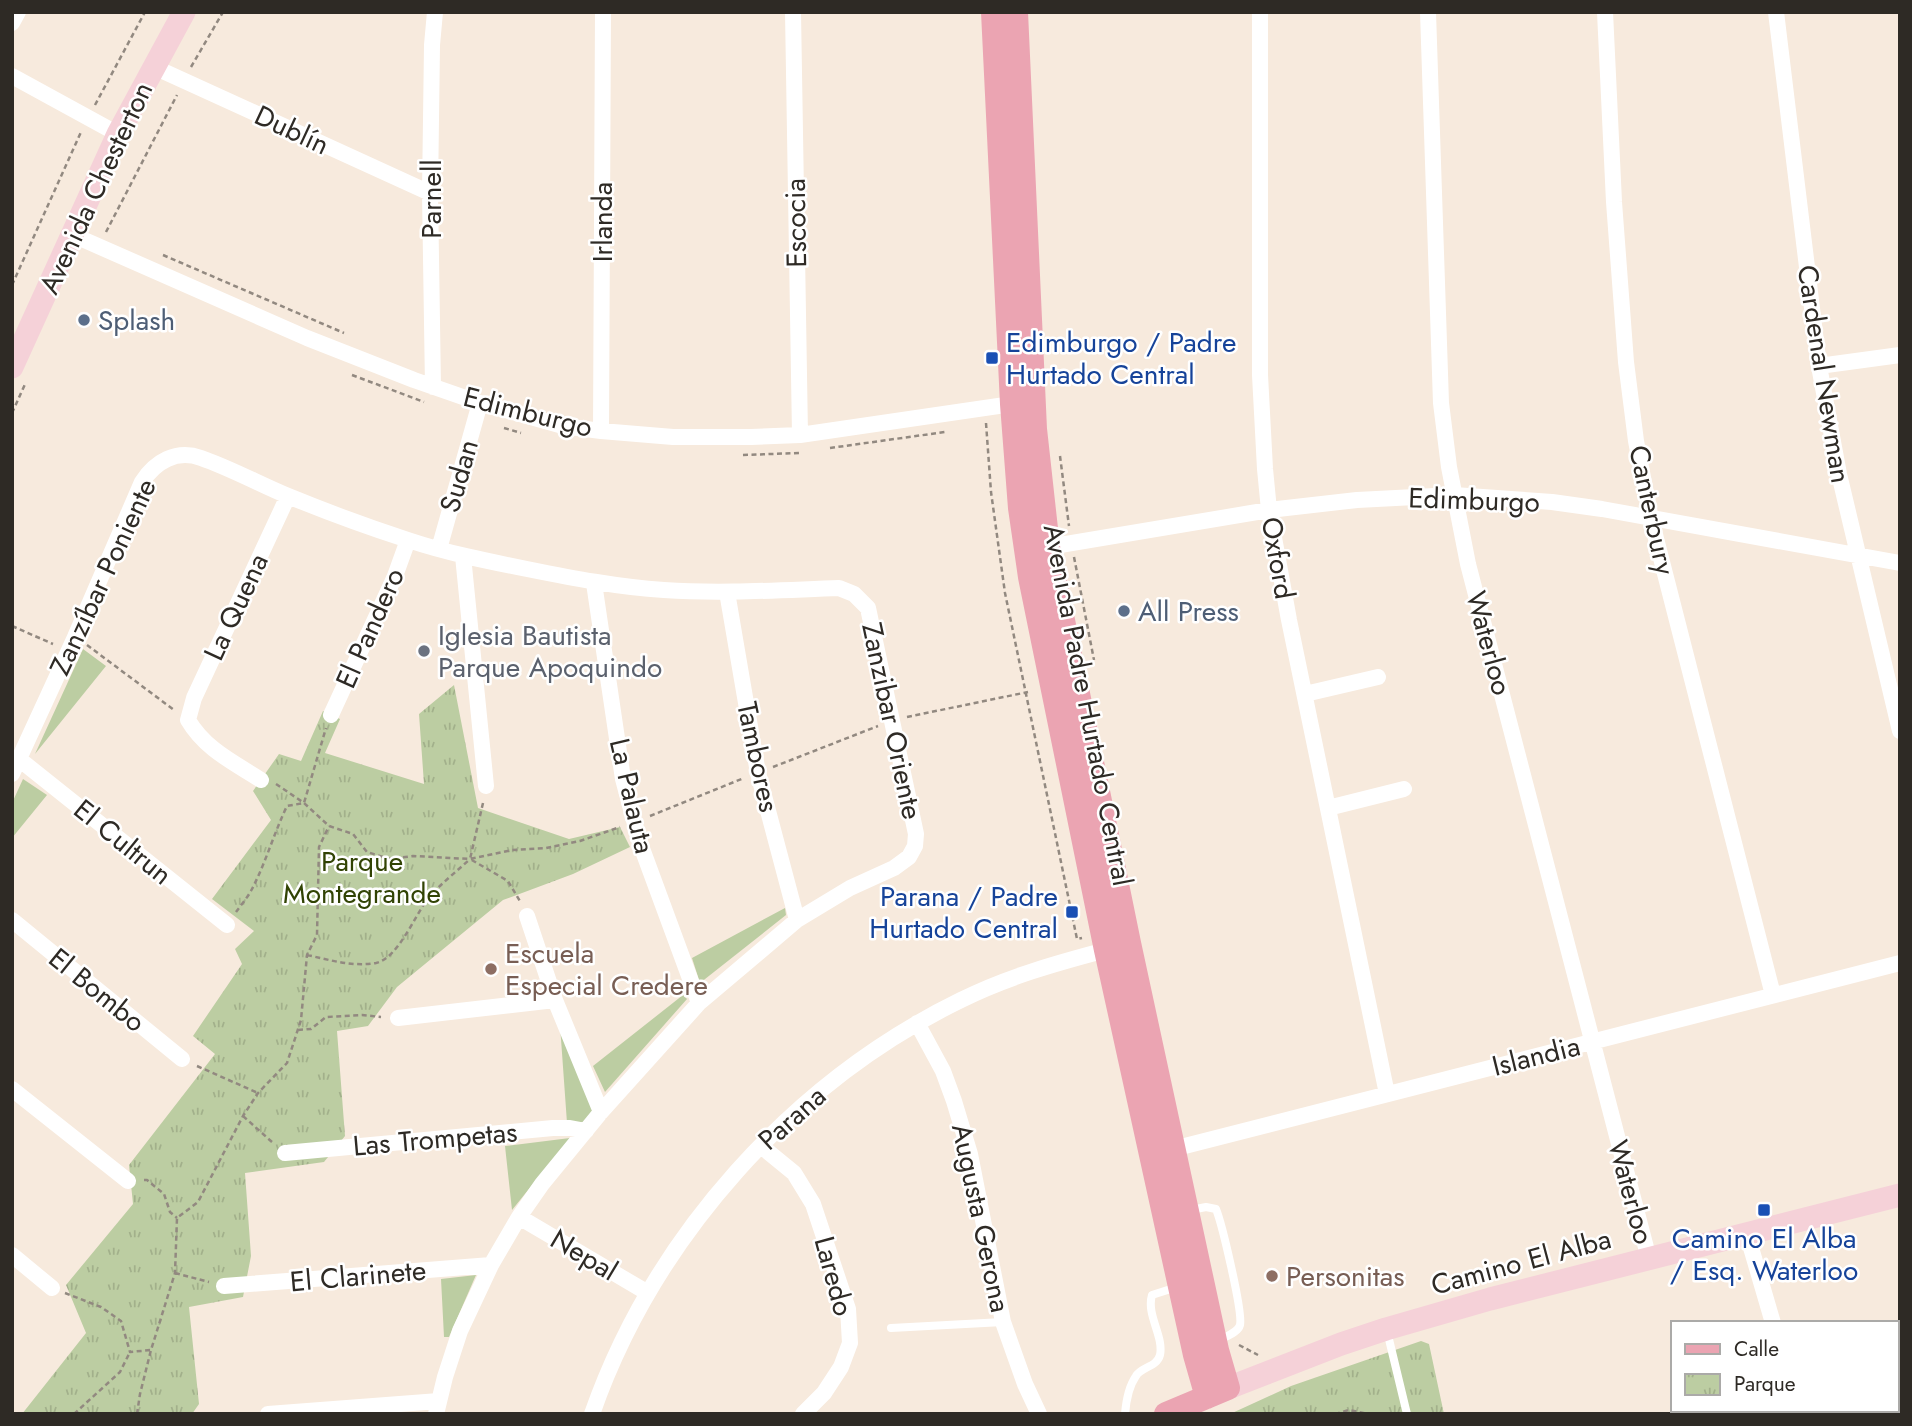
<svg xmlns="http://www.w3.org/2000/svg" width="1912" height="1426" font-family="Jost,sans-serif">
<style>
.green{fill:#bccda2}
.park{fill:url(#park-tufts)}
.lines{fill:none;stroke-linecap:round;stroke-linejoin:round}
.path{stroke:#928980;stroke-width:2.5;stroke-dasharray:5 3.5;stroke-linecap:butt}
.service{stroke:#fff;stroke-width:8}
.minor{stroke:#fff;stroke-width:16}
.secondary{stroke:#f5d1d8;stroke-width:23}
.primary{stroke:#eba4b2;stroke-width:24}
.service-dot{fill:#5c6f8a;stroke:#fff;stroke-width:2.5}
.transit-dot{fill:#1a4fb4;stroke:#fff;stroke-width:2.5}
.worship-dot{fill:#6b7280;stroke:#fff;stroke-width:2.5}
.education-dot{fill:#8d6e63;stroke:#fff;stroke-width:2.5}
.labels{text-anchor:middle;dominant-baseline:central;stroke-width:5;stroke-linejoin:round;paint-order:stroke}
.street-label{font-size:28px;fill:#2e2a25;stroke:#fff}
.service-label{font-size:28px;fill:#4e5e75;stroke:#fff;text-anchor:start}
.transit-label{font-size:28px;fill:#164399;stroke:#fff;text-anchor:start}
.worship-label{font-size:28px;fill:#5b616d;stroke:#fff;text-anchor:start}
.park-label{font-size:28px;fill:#314304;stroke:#fff}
.education-label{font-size:28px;fill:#785e54;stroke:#fff;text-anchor:start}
</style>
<defs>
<pattern id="park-tufts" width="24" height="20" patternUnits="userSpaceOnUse" patternTransform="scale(1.75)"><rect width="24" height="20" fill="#bccda2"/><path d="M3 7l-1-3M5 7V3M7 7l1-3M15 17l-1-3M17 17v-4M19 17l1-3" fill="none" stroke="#a2b08b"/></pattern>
</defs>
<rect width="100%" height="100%" fill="#f7eadd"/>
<path class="green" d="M83,649L106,666L35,754Z
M23,779L47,795L12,838V803Z
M785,908L786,915L700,983L692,958Z
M683,995L687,999L605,1092L593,1066Z
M560,1025L594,1114L584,1122L567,1123Z
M570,1138L512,1210L505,1146Z
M476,1275L449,1337H444L441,1279Z"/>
<path class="park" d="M454,685L478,808L569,839L620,827L630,847L573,874L503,900L397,987L368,1026L337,1031L345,1136L324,1162L245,1173L251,1256L243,1297L189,1307L199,1404L192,1414H22L86,1333L66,1285L133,1204L129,1165L215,1054L193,1036L242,964L235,949L254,931L212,899L271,820L253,791L279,754L301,761L323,711L340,719L325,753L424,784L419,714Z
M1421,1341L1429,1344L1444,1414H1230L1291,1386Z"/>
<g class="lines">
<path class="path" d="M191,67L223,12
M95,105L145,12
M106,232L177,95
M163,255L344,333
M12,285L81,132
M352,375L424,402
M12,413L26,382
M986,423L991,492L1005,593L1077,939L1082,938
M504,428L521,433
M830,448L945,432
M743,455L799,453
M1060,456L1069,526
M1074,557L1094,660
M12,626L53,644
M87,645L174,710
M907,717L1028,692
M773,767L878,726
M276,784L304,803L329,826L353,834L367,852L390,859L413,856L470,859L512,850L546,848L580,841L620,827
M483,803L470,859L508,881L521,903
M650,816L744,778
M236,912C241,905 248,897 252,889C266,862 274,833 287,806L304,803L326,728
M307,955C330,960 352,967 376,963C399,958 416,912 430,896C442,883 457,871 470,859
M298,1030L311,1029L326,1017L362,1015L381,1017
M197,1066L258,1093
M243,1116L272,1142
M144,1180H147L164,1194L170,1212L177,1218
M175,1273L209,1282
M65,1293L101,1307L121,1321L130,1352L151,1350
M1239,1345L1258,1355
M1258,1413V1414
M74,1414L120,1372L130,1352
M137,1414L140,1394L151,1350L175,1273L177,1218L198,1202L243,1116L258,1093L287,1063L301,1020L307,955L317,935L319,847L329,826
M1335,1414L1349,1410L1368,1414"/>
<path class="service" d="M1191,1210L1206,1207L1216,1209C1222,1224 1243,1312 1240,1325C1238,1333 1224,1337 1218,1341
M891,1328L1003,1322
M1387,1331L1407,1414
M1125,1414C1126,1402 1129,1386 1136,1376C1141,1367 1157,1367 1160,1355C1164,1336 1146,1315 1152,1295L1177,1287"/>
<path class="minor" d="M793,12L800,435
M1260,12V375L1265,469L1269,510L1289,620L1387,1094
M1428,12L1441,403L1449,467L1468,564L1649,1259
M1605,12L1614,202L1626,362L1636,441L1651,519L1773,995
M1776,12L1819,366L1839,474L1900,731
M12,23L18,12
M154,67L430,193
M12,76L118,134
M73,235L307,338L414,380L480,403L563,426L601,431L673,437H751L800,435L1012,404
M1819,366L1900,355
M433,387L430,193L432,45L435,12
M601,431L603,12
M1048,547L1269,510L1357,500L1454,495L1552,502L1602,509L1900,563
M439,549L480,403
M463,556L486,786
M594,583L623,779L640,843L699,1003
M727,592L758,773L797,920
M1305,694L1378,677
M331,715L395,576L408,540
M19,759L227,925
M12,774L75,637L142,482C155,462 176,449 201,458C230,468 259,484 288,496C327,512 368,527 408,540C447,553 487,561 527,569C572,578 617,587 664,590C722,594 780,590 839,588L854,594L868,608L916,834L915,846L909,857L894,868L850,888L797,920L699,1003L601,1112L542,1184L519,1217L491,1265L460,1331L445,1377L436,1414
M261,780C233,762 205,749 188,720L194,698L288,496
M1328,808L1404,789
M527,916L555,1000L601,1112
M12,920L182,1059
M398,1018L555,1000
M917,1023L943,1071L954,1101L970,1154L1003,1322L1025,1384L1039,1414
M12,1089L128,1181
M761,1146L794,1173L813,1204L848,1309L850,1343L841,1367L824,1393L803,1414
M1173,1149L1900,963
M285,1153L553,1128H570L586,1131
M519,1217L648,1293
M1747,1234L1773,1323
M12,1255L52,1288
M224,1286L491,1265
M1799,1410L1800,1414
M268,1414L439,1401
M592,1414C654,1237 793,1082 961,1000C1007,977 1057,963 1106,950"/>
<path class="secondary" d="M12,367L118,134L184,12
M1228,1388L1341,1344L1386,1329L1490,1299L1900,1195"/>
<path class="primary" d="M993,12L1012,404L1020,508L1030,577L1106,950L1195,1355L1207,1397
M1016,12L1035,429L1048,547L1129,943L1217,1350L1228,1388L1166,1414"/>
</g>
<g class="service-dot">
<circle cx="84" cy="320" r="7"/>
<circle cx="1124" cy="611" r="7"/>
</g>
<g class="transit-dot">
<rect x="985" y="351" width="14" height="14" rx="3.5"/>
<rect x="1065" y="905" width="14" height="14" rx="3.5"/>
<rect x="1757" y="1203" width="14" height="14" rx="3.5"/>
</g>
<circle class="worship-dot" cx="424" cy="651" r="7"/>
<g class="education-dot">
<circle cx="491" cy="969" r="7"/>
<circle cx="1272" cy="1276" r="7"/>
</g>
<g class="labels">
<g class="street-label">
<text transform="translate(292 130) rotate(25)">Dublín</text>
<text transform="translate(96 188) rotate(-65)">Avenida Chesterton</text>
<text transform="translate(431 199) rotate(-90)">Parnell</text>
<text transform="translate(602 222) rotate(-90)">Irlanda</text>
<text transform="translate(796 223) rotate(-91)">Escocia</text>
<text transform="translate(1824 374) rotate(81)">Cardenal Newman</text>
<text transform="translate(528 412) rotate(14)">Edimburgo</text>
<text transform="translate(459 476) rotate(-74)">Sudan</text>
<text transform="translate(1474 500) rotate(2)">Edimburgo</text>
<text transform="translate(1652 510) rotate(78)">Canterbury</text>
<text transform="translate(1278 558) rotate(80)">Oxford</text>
<text transform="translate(103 577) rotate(-65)">Zanzíbar Poniente</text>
<text transform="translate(236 607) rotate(-65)">La Quena</text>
<text transform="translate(370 628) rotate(-66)">El Pandero</text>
<text transform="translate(1489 643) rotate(75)">Waterloo</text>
<text transform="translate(1088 705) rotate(79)">Avenida Padre Hurtado Central</text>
<text transform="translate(892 721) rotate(78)">Zanzibar Oriente</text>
<text transform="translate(758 757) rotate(78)">Tambores</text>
<text transform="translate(632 796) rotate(77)">La Palauta</text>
<text transform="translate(123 842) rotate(39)">El Cultrun</text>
<text transform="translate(97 990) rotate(39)">El Bombo</text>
<text transform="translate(1536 1056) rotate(-14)">Islandia</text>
<text transform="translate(792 1118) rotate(-42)">Parana</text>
<text transform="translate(435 1139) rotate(-5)">Las Trompetas</text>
<text transform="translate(1631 1192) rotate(75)">Waterloo</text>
<text transform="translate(981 1218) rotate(78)">Augusta Gerona</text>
<text transform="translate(584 1255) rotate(31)">Nepal</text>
<text transform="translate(1521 1262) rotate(-15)">Camino El Alba</text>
<text transform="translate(358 1276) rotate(-5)">El Clarinete</text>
<text transform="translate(834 1276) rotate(75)">Laredo</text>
</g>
<g class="service-label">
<text x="98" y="320">Splash</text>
<text x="1138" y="611">All Press</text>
</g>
<g class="transit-label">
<text x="1006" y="342">Edimburgo / Padre<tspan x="1006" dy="32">Hurtado Central</tspan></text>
<text x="1058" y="896" text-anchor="end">Parana / Padre<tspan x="1058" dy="32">Hurtado Central</tspan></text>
<text x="1764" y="1238" text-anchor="middle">Camino El Alba<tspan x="1764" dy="32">/ Esq. Waterloo</tspan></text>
</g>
<g class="worship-label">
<text x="438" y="635">Iglesia Bautista<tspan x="438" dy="32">Parque Apoquindo</tspan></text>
</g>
<g class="park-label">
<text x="362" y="861">Parque<tspan x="362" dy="32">Montegrande</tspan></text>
</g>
<g class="education-label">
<text x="505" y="953">Escuela<tspan x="505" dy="32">Especial Credere</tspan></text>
<text x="1286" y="1276">Personitas</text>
</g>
</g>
<rect width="1912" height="1426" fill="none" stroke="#2e2a25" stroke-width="28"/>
<rect x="1671" y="1321" width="228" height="91" fill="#ffffff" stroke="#abaaa8" stroke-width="2"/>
<rect x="1685" y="1344" width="35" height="10" fill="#eba4b2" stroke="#abaaa8" stroke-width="2"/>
<text x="1734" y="1356" font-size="21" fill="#2e2a25">Calle</text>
<rect x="1685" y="1374" width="35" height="21" fill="url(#park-tufts)" stroke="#abaaa8" stroke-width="2"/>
<text x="1734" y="1391" font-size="21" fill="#2e2a25">Parque</text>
</svg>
